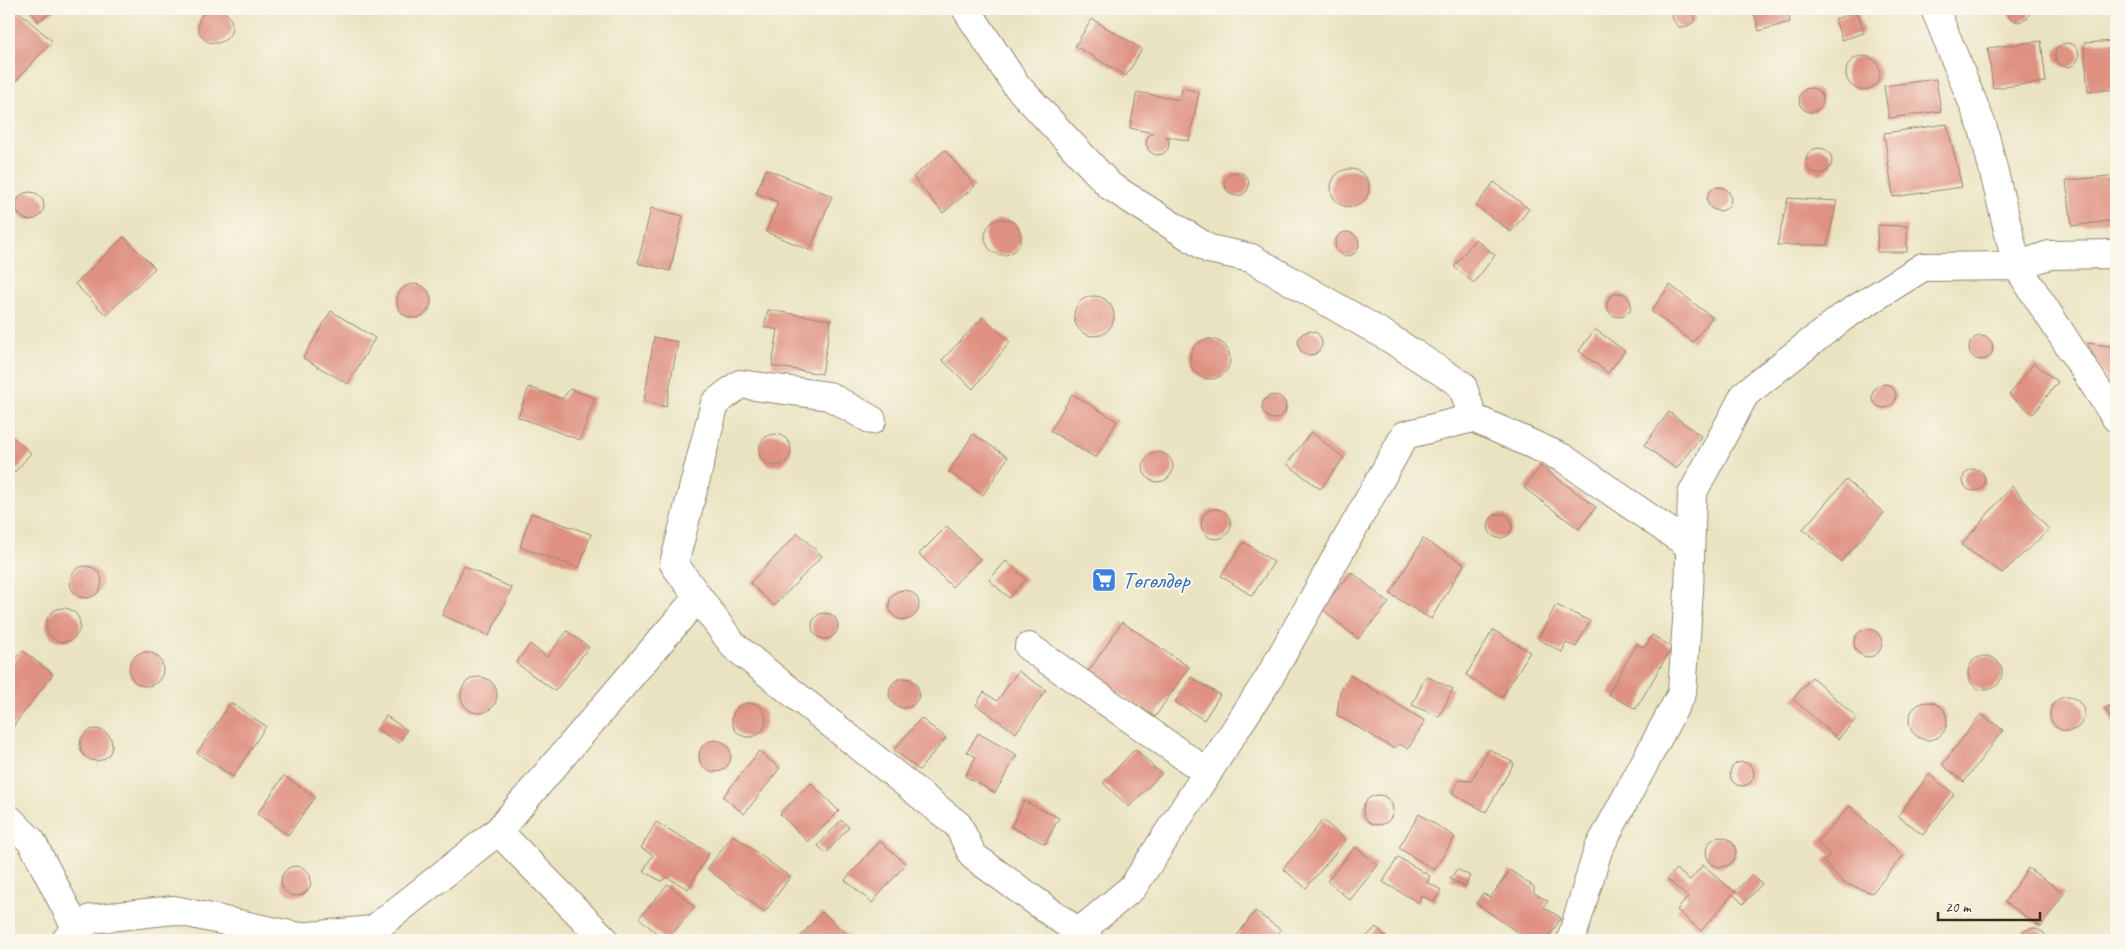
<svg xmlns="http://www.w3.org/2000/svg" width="2125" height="949" font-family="Caveat,sans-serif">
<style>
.building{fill:#df9282}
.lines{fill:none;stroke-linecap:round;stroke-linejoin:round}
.minor-casing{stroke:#928670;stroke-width:30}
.minor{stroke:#fff;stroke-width:28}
.labels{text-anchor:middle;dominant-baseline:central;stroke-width:4.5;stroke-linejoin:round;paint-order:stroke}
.shop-label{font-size:24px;fill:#366cbe;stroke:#fbf7ec;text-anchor:start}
</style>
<rect width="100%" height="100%" fill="#fbf7ec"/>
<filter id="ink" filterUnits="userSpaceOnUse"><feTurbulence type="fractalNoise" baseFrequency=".02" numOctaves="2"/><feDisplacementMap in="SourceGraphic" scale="10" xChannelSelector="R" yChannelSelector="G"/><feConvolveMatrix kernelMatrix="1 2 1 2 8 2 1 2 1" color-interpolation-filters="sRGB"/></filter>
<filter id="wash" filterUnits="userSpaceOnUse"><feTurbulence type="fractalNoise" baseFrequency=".0096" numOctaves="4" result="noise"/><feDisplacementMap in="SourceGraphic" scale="20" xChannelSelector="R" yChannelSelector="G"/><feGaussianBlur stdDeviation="1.12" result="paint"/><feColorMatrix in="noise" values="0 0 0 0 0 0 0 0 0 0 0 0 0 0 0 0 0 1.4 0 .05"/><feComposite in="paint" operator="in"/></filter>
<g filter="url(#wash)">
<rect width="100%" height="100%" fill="#eae3c1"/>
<g id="blocks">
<path class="building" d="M198 26a17 17 0 1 1 34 0a17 17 0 1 1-34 0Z
M30,9H57L38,21Z
M1675,9H1693L1695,12V21L1686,27H1679L1673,20L1672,15Z
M1753,9H1788L1790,22L1759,31Z
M2007,9H2030L2031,11L2027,19L2018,22L2010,18Z
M17,10L52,41L13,84L9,80V19Z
M1858,12L1864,33L1842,40L1835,19Z
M1092,19L1142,49L1126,76L1075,46Z
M2041,41L2046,82L1993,88L1988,48Z
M2116,41V89L2088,92L2084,43Z
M2055 55a12 12 0 1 1 24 0a12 12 0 1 1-24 0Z
M1846 73a17 17 0 1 1 34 0a17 17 0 1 1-34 0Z
M1936,79L1941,111L1889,118L1884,86Z
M1182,88L1199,92L1189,141L1166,136L1169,141L1168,149L1163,154L1155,155L1148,150L1146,143L1148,136L1153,133L1130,128L1137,92L1180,100Z
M1799 100a12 12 0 1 1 24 0a12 12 0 1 1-24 0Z
M1947,124L1962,187L1893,197L1884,133Z
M1806 161a13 13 0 1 1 26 0a13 13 0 1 1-26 0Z
M945,150L975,186L943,213L913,177Z
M766,169L832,196L810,250L766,232L778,202L756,193Z
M1331 188a19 19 0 1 1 38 0a19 19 0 1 1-38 0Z
M1225 184a12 12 0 1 1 24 0a12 12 0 1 1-24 0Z
M2116,175V220L2072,226L2066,181Z
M1494,182L1529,209L1511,232L1476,206Z
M1707 199a12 12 0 1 1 24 0a12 12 0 1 1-24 0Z
M16 206a14 14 0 1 1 28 0a14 14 0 1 1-28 0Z
M1788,198L1837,201L1827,245H1777Z
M651,208L683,216L670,271L638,263Z
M985 237a18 18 0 1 1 36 0a18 18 0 1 1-36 0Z
M1878,225L1907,226V252H1877Z
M1335 244a12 12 0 1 1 24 0a12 12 0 1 1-24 0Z
M124,237L155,268L106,315L75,284Z
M1475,239L1495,255L1474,283L1454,267Z
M397 301a17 17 0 1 1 34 0a17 17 0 1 1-34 0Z
M1670,285L1712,317L1693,342L1651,311Z
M1607 305a12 12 0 1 1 24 0a12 12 0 1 1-24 0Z
M1074 316a20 20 0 1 1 40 0a20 20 0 1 1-40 0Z
M768,310L831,320L822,374L772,366L778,330L764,327Z
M331,311L375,338L348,384L303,358Z
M983,317L1010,342L973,389L942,360Z
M1595,329L1625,351L1608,373L1579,351Z
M1298 343a12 12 0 1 1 24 0a12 12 0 1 1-24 0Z
M1969 348a12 12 0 1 1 24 0a12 12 0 1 1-24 0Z
M654,337L678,342L666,407L644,401Z
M1190 359a20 20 0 1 1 40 0a20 20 0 1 1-40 0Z
M2087,343L2116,347V399Z
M2034,363L2058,382L2033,414L2009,395Z
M1872 396a12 12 0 1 1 24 0a12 12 0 1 1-24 0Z
M529,387L562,399L570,389L595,398L580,440L518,417Z
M1072,394L1117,421L1096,458L1050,431Z
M1262 407a12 12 0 1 1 24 0a12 12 0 1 1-24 0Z
M1669,412L1701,436L1676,469L1644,445Z
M1311,432L1344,458L1320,489L1287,464Z
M9,434L31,453L9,479Z
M973,434L1008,457L983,495L949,472Z
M759 450a16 16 0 1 1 32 0a16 16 0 1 1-32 0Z
M1143 467a15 15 0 1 1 30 0a15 15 0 1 1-30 0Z
M1541,466L1596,507L1579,529L1524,488Z
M1963 480a11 11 0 1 1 22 0a11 11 0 1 1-22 0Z
M1846,480L1884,513L1841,562L1803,529Z
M2012,486L2049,530L2002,573L1961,545Z
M1201 524a15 15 0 1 1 30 0a15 15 0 1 1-30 0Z
M531,513L591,534L579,568L520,547Z
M1488 526a12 12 0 1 1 24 0a12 12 0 1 1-24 0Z
M947,526L980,559L952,587L919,554Z
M798,533L822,556L774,606L750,583Z
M1423,539L1464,564L1431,619L1390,594Z
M1244,542L1274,562L1252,596L1221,576Z
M1006,561L1026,579L1009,598L989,580Z
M70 582a16 16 0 1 1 32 0a16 16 0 1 1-32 0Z
M464,566L512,588L489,636L442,615Z
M1352,572L1389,603L1358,639L1321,608Z
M889 605a15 15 0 1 1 30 0a15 15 0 1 1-30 0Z
M1556,605L1590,621L1576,647L1566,643L1562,652L1538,639Z
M46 625a17 17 0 1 1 34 0a17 17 0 1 1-34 0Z
M812 626a13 13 0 1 1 26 0a13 13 0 1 1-26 0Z
M1122,622L1189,667L1155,717L1088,672Z
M1854 643a14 14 0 1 1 28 0a14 14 0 1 1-28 0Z
M1493,630L1530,652L1502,697L1466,675Z
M567,631L589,647L555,691L516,663L530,644L547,657Z
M1652,635L1672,647L1636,709L1608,694L1637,644L1645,647Z
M22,650L53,674L9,732V668Z
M129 669a17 17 0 1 1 34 0a17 17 0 1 1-34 0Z
M1968 673a17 17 0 1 1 34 0a17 17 0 1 1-34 0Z
M1018,671L1046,690L1016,733L976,705L984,692L997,701Z
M1350,675L1425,721L1408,749L1400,744L1393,748L1337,715L1340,691Z
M1426,676L1453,689L1439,717L1412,705Z
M1191,677L1220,695L1204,720L1175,702Z
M1812,677L1857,718L1838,739L1793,699Z
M461 695a18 18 0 1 1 36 0a18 18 0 1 1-36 0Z
M889 693a15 15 0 1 1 30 0a15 15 0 1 1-30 0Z
M2050 714a17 17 0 1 1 34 0a17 17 0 1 1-34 0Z
M2116,702V729L2105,708Z
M1909 721a19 19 0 1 1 38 0a19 19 0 1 1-38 0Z
M732 720a17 17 0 1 1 34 0a17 17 0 1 1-34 0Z
M231,703L266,726L233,777L197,753Z
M1981,714L2003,730L1964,782L1942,765Z
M386,716L407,730L399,743L377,729Z
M921,718L946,738L919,770L894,750Z
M80 745a16 16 0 1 1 32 0a16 16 0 1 1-32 0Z
M978,733L1017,755L995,793L965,776L976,757L967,752Z
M699 756a16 16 0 1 1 32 0a16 16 0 1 1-32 0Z
M1135,749L1161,774L1129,807L1103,783Z
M1489,749L1514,763L1486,812L1452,793L1459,780L1471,781Z
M759,751L780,768L744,814L723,797Z
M1730 774a12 12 0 1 1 24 0a12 12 0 1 1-24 0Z
M1929,774L1954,794L1923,835L1898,816Z
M284,776L315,797L288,835L257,814Z
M811,783L839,811L808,842L780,814Z
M1363 810a15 15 0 1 1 30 0a15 15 0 1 1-30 0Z
M1024,801L1059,818L1045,844L1011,827Z
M1850,806L1903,856L1872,893L1844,883L1823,861L1830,855L1817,842Z
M1419,814L1455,837L1434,870L1399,848Z
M841,820L849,827L826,853L818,846Z
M1323,820L1346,840L1306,888L1283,869Z
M656,822L709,853L688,889L667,877L661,881L643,871L653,855L641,848Z
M733,835L790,877L765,912L707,869Z
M1706 852a15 15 0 1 1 30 0a15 15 0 1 1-30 0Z
M880,841L906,864L872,903L845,880Z
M1355,847L1378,865L1350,900L1327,881Z
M1398,857L1430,876L1427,882L1441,890L1434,902L1421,895L1419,903L1383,882Z
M1703,865L1735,892L1752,874L1762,884L1743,904L1733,894L1701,931L1677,910L1688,897L1667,879L1676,869L1690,880Z
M281 881a15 15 0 1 1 30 0a15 15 0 1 1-30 0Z
M2028,868L2064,893L2041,927L2005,902Z
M1457,869L1470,876L1465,887L1450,879Z
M1510,870L1534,887V893L1548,901L1544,907L1561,918L1547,940H1528L1476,903L1483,893L1490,898Z
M668,884L695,907L667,940H665L639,918Z
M1255,911L1281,930L1274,940H1234Z
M822,912L853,940H797Z
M1376,927L1389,940H1363Z
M2033,928L2043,932L2048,940H2017L2023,931Z"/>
</g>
</g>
<g filter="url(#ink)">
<use href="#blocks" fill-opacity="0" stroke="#928670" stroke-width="1"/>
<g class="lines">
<defs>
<path id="minor" d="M966,9L1016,85L1110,186L1209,249L1251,258L1383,334L1462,385L1473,418
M1935,9L1983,128L2017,266L2116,418
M872,420L829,396L740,384L715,403L674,564L734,646L958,825L973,856L1089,940
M1029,647L1208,773
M9,819L32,842L77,930
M498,831L605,940
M1078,933L1133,887L1269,678L1405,435L1473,418L1563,458L1690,546
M66,940L91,919L174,910L299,937L373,930L498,831L698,597
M1571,940L1598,850L1682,693L1689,591L1692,494L1745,394L1843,317L1923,267L2017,266L2049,255L2116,254"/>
</defs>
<use href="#minor" class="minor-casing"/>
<use href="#minor" class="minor"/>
</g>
</g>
<defs>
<symbol id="supermarket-square" viewBox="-11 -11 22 22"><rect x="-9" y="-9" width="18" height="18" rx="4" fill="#3f7fe0" stroke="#fbf7ec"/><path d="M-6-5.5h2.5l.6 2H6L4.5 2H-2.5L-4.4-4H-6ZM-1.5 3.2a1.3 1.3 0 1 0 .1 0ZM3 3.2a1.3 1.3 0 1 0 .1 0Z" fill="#fff"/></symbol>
</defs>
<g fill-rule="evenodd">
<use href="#supermarket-square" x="1090" y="566" width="28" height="28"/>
</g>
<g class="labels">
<g class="shop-label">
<text x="1122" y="580">Төгөлдөр</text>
</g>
</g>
<rect width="2125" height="949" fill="none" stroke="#fbf7ec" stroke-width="30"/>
<path d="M1938 912v8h102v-8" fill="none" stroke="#3b2a1e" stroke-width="2.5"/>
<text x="1945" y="912" font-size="15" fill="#3b2a1e" stroke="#fbf7ec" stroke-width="4" paint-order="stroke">20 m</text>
</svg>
